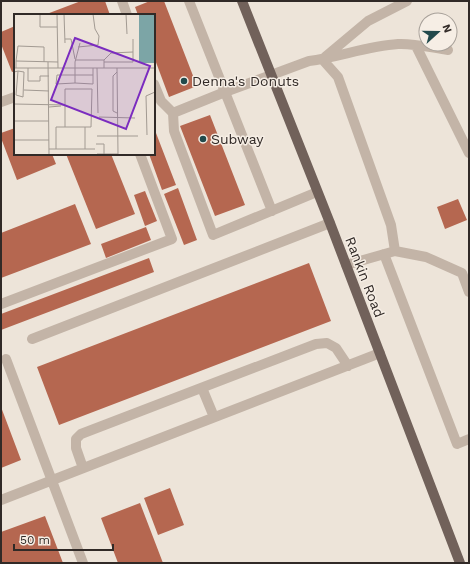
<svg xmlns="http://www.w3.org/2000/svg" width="470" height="564" font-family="'Work Sans',sans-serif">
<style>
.building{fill:#b56750}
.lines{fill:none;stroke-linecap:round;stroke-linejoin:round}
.minor{stroke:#c3b4a7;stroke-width:10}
.major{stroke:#71615a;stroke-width:10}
.poi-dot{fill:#224a4c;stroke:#f6eee5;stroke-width:1.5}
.labels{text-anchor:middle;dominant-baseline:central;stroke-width:3;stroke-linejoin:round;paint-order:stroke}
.poi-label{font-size:14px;fill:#312a27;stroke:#f6eee5;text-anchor:start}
.street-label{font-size:14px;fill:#312a27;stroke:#f6eee5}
.inset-road{fill:none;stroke:#a29a92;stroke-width:1}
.view{fill:#7b2cbf;fill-opacity:0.15;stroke:#7b2cbf;stroke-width:2}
.inset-edge{fill:none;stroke:#312a27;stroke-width:2}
</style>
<rect width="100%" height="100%" fill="#ede4d9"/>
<path class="building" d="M81,1H105L110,15H44Z
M150,1H164L197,86L169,97L154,57V15H138L135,7Z
M15,26V71L12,72L1,44V32Z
M210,115L245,205L215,216L180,126Z
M15,128V154H52L56,164L17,180L1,138V133Z
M156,133L176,185L162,190L149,154H154V134Z
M66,154H111L135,214L96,229Z
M178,188L197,240L184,245L164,194Z
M145,191L157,221L145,226L134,195Z
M458,199L467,220L445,229L437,207Z
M75,204L91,244L1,278V233Z
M146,227L151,240L106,258L101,244Z
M149,258L154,272L1,330V314Z
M309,263L331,321L59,425L37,367Z
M1,407L21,460L1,468Z
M170,488L184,525L158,535L144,498Z
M140,503L163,563H118L101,518Z
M45,516L63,563H1V532Z"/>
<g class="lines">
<path class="minor" d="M122,1L127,15
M189,1L272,211
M416,46L469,153
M325,57L368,21L407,1
M322,59L338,77L391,225L395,251L346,265
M154,84L161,101L173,113L225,92L309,61C339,57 368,46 398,44C413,43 433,48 448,50
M1,102L15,97
M173,113L174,131L213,235L317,192
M395,251L426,257L462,273L469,292
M384,254L457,444L469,439
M1,304L172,239L140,154
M32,339L330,223
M6,359L83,563
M202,388L214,417
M83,468L76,448V439L81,434L316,344L327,343L336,348L348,366
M1,500L380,353"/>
<path class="major" d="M242,1L330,223L460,563"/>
</g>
<g class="poi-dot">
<circle cx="184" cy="81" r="4"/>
<circle cx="203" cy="139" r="4"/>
</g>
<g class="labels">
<g class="poi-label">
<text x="192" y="81">Denna's Donuts</text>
<text x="211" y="139">Subway</text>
</g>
<g class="street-label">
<text transform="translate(365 277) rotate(69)">Rankin Road</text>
</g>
</g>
<g transform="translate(14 14)">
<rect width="141" height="141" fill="#ede4d9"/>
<path d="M125,0H141V49H125Z" fill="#7ca5a6"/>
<path class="inset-road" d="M26,0V13H43M43,0L44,54M50,0L51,29M112,0L113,20M51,25H57L61,45M66,29L61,48V69L42,70L43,61H79M64,33L84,31L85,22L81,15L79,0M61,46H90V54M90,46L97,39L119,38M2,47L4,32L30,33V48M34,48L35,141M90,48H119V25M0,54H141M2,54V47L44,48M14,54V67H26V62H35M83,54L84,99M0,58L4,57L10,58L9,83L2,81L4,57M103,58L99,62V97L103,99M61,69L79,70V54M10,76L35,77M0,90L51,91M35,93L47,92M85,103L121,104M0,107H35M133,121L132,82L141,78M83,122H124M0,126H35M82,130H90V140M35,135H81M42,135V113H77L78,75H51V113M71,135V113M83,140H104L103,54"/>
<path class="view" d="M61,24L136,52L112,115L37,86Z"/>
<rect width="141" height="141" class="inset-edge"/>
</g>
<rect width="470" height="564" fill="none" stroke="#312a27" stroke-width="4"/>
<g transform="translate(438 32) rotate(69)"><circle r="19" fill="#f6eee5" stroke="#a7a099"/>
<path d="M0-3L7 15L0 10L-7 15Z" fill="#224a4c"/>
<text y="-6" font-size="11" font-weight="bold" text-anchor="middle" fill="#312a27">N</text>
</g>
<path d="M14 544v6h99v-6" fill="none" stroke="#312a27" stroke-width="2"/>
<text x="20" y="544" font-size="12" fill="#312a27" stroke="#f6eee5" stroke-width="3" paint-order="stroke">50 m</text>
</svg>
